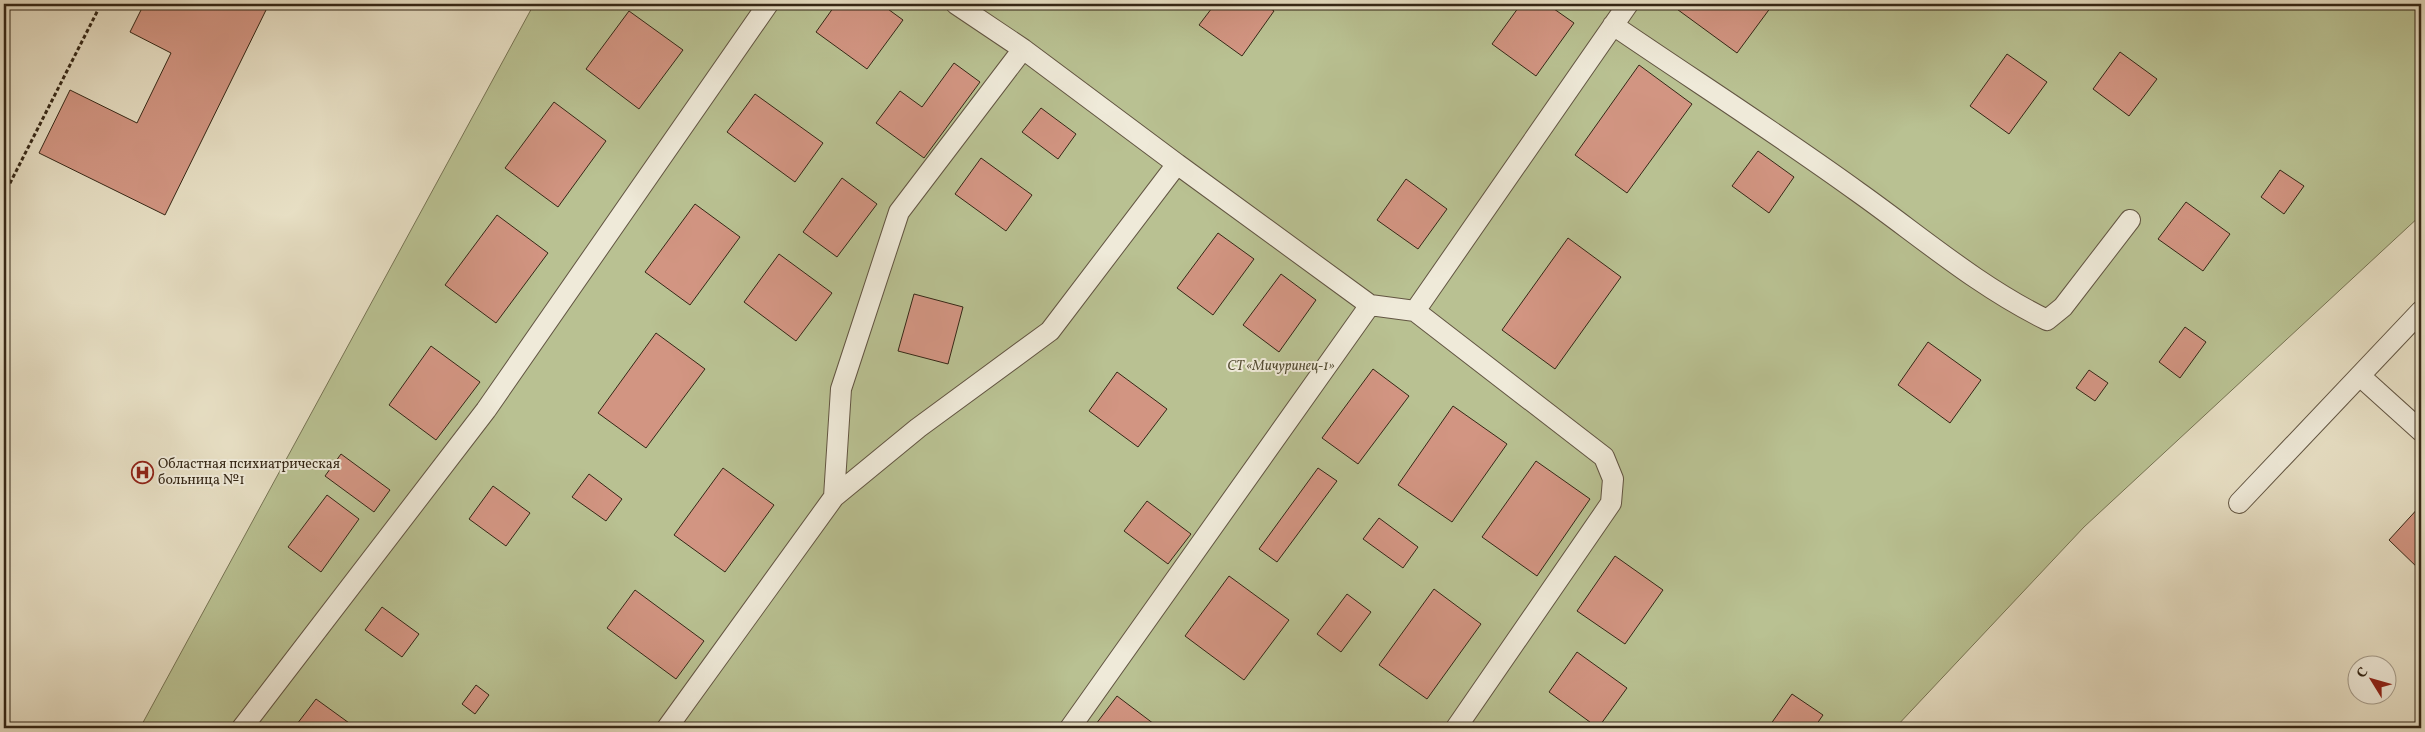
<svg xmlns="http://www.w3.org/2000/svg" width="2425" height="732" font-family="Vollkorn,serif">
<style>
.green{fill:#b9c192;stroke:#777454}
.building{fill:#d29582;stroke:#352716}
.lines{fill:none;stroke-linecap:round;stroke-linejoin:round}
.service-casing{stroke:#625542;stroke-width:22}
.path{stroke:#352716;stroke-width:3;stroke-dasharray:4 2.5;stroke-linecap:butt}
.service{stroke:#efead9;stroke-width:20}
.labels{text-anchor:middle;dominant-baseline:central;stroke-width:4;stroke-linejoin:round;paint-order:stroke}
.park-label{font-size:14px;font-style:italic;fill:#564e35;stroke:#efead9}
.poi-label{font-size:14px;fill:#352716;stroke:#efead9;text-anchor:start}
</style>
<rect width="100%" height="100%" fill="#e7dfc4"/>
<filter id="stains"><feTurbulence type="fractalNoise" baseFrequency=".004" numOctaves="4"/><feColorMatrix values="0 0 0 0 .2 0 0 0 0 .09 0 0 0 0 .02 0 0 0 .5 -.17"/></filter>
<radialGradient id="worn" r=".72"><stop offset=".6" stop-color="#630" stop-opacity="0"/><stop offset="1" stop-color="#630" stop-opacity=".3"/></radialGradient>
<path class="green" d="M534,4H2421V215L2084,527L1895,728H140Z"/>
<path class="building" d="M144,4H269L165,215L39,153L70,90L137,123L171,53L130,32Z
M836,4H881L903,20L867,69L816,32Z
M1215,4H1264L1274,11L1242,56L1199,25Z
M1521,4H1547L1574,23L1536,76L1492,44Z
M1670,4H1767L1771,7L1737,53Z
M629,11L683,50L639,109L586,69Z
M2120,52L2157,79L2129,116L2093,89Z
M2007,54L2047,82L2009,134L1970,106Z
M954,63L980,82L924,158L876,123L900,91L922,107Z
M1639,65L1692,104L1627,193L1575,155Z
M755,94L823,143L795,182L727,132Z
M554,102L606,141L558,207L505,168Z
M1041,108L1076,134L1058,159L1022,132Z
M1758,151L1794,177L1769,213L1732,186Z
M981,158L1032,195L1006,231L955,194Z
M2280,170L2304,186L2284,214L2261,197Z
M842,178L877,204L837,257L803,232Z
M1406,179L1447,209L1418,249L1377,220Z
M2186,202L2230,234L2203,271L2158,239Z
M695,204L740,237L690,305L645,272Z
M497,215L548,253L496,323L445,285Z
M1218,233L1254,259L1213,315L1177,288Z
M1568,238L1621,277L1555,369L1502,330Z
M779,254L832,293L796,341L744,302Z
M1281,274L1316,300L1279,352L1243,325Z
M914,294L963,307L948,364L898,351Z
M2185,327L2206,342L2180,378L2159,362Z
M656,333L705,369L646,448L598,413Z
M1928,342L1981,380L1950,423L1898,385Z
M431,346L480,382L436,440L389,405Z
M1373,369L1409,396L1358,464L1322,438Z
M2089,370L2108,383L2095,401L2076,388Z
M1117,372L1167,409L1138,447L1089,411Z
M1453,406L1507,444L1452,522L1398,485Z
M341,454L390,490L374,512L325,476Z
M1536,461L1590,499L1537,576L1482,537Z
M723,468L774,505L725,572L674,535Z
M1318,468L1337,481L1277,562L1259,549Z
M589,474L622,499L606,521L572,497Z
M493,486L530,513L506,546L469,519Z
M327,495L359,519L321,572L288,547Z
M1147,501L1191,534L1168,564L1124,531Z
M2421,505V571L2389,540Z
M1379,518L1418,547L1403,568L1363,539Z
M1615,556L1663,590L1625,644L1577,611Z
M1229,576L1289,620L1244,680L1185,636Z
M1434,589L1481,624L1427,699L1379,665Z
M635,590L704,641L676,679L607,628Z
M1347,594L1371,612L1341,652L1317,634Z
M382,607L419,634L402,657L365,630Z
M1577,652L1627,688L1598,728L1549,692Z
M476,685L489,695L475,714L462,704Z
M1792,694L1823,715L1814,728H1768Z
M1117,696L1154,724L1151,728H1093Z
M316,699L356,728H294Z"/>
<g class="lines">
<defs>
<path id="service" d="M956,4L1023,49
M1613,25C1695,81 1778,134 1858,192C1920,236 1979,287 2047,320L2063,307L2130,220
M1177,164L1370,305L1415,311L1604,457L1613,479L1611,503L1456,728
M1415,311L1628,4
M2360,376L2421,431
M2239,503L2421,311
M242,728L486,410L768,4
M667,728L834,497L918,428L1050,331L1177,164L1023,49L899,212L841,389L834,497
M1070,728L1370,305"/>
</defs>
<use href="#service" class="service-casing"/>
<path class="path" d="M4,195L101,4"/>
<use href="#service" class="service"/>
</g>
<defs>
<symbol id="hospital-ring" viewBox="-11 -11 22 22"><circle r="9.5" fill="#efead9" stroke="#8f2418" stroke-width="1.5"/><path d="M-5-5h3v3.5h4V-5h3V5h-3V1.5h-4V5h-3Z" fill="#8f2418"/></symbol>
</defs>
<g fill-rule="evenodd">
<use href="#hospital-ring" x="130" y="460" width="25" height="25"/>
</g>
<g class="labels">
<g class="park-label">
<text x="1281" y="366">СТ «Мичуринец-1»</text>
</g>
<g class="poi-label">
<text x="158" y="464">Областная психиатрическая<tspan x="158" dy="16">больница №1</tspan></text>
</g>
</g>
<rect width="2425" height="732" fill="none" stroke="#e7dfc4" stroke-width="20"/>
<rect x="5" y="5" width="2415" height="722" fill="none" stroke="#352716" stroke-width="2.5"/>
<rect x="10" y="10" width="2405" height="712" fill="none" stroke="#352716"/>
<g transform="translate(2372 680) rotate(307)"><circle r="24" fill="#efead9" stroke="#a59c8b"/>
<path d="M0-4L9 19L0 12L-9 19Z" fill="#8f2418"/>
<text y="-8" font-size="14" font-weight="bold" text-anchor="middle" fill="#352716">С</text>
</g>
<rect width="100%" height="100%" filter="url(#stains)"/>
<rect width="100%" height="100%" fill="url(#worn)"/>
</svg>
